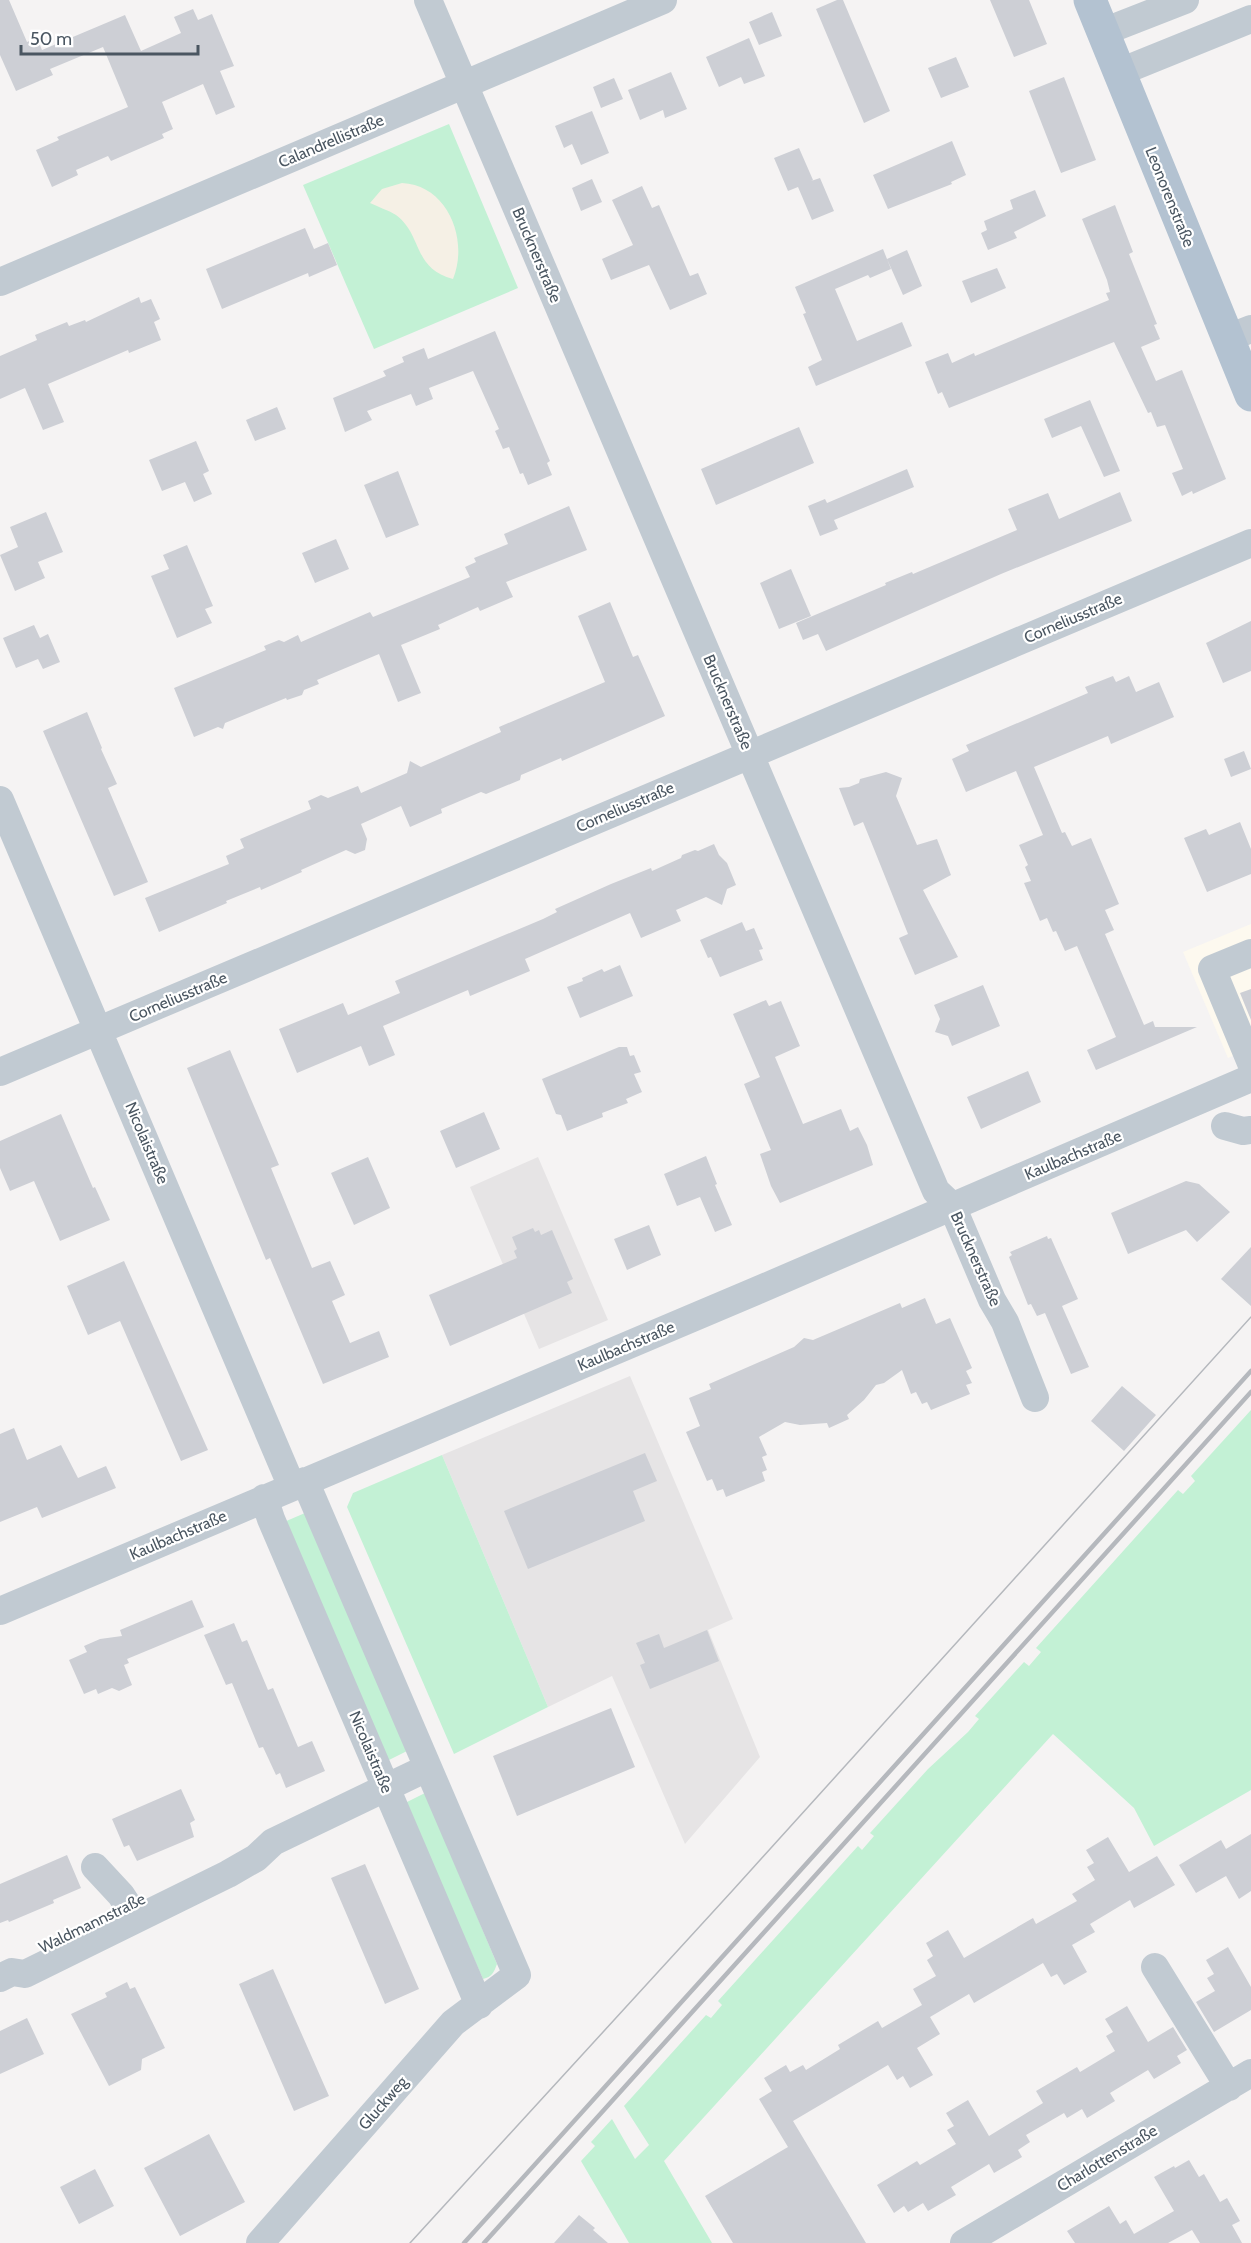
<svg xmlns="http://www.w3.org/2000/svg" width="1251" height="2243" font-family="Cabin,sans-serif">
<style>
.commercial{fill:#fdf9ef}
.education{fill:#e6e4e5}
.green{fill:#c3f1d5}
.sand{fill:#f5f0e5}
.building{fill:#cdcfd5}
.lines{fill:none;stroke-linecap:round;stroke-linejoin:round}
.minor{stroke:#c1cad2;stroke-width:28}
.major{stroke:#b3c2d1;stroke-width:33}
.tram{stroke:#b5b8bd;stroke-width:1.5}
.rail{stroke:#b5b8bd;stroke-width:4.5}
.labels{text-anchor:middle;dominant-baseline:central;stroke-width:4.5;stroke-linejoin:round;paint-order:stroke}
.street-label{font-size:16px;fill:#4a5661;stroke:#fff}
</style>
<rect width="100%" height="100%" fill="#f5f3f3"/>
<path class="commercial" d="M1251,924V1048L1228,1058L1183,952Z"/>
<path class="education" d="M538,1157L608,1320L539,1349L470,1187Z
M630,1376L733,1619L708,1630L760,1757L685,1844L612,1676L548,1707L442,1455Z"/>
<path class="green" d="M449,124L518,288L374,349L303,185Z
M1251,1410V1790L1154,1846L1134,1808L1053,1734L664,2161L712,2243H629L581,2161L595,2146L591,2142L612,2119L635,2159L649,2145L624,2106L706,2015L711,2018L722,2005L718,2001L858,1846L862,1850L874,1836L870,1833L928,1769L968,1732L979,1719L975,1716L1024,1662L1029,1666L1041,1652L1036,1648L1178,1490L1183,1494L1195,1481L1191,1476Z
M442,1455L548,1707L454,1754L347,1507L353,1493Z
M305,1513L407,1751L387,1761L284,1522Z
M425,1793L497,1964C494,1972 492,1977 483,1979L405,1803Z"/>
<path class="sand" d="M402,183C448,185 469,240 453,279C412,268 423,235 396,215C388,210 378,207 370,203L382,189Z"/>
<path class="building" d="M0,0H9L27,42L37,38L42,50L125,15L141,51L181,33L174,17L193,9L198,20L212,14L234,66L220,71L235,107L216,115L203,84L162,102L173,129L162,134L164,138L111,161L108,156L76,170L78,175L52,187L36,150L59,140L57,137L128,107L103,47L50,69L53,75L16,91L0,55Z
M837,0H843L890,111L864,123L816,9Z
M990,0H1029L1047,44L1014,57Z
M772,12L782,36L759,45L749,22Z
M749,38L765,76L744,84L741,77L719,87L706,57Z
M956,57L969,87L941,98L928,68Z
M671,72L687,109L665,118L663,110L640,120L628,90Z
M1064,77L1096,160L1061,173L1029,91Z
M614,78L623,99L601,108L593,87Z
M592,111L609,153L581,165L572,144L564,148L555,126Z
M952,141L966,175L951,182L952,184L888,209L873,175Z
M799,148L813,180L811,181L820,178L834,211L812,220L798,187L788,191L774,158Z
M592,179L602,202L581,211L572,188Z
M642,186L652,208L659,205L690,276L698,273L707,294L670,310L649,265L611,280L602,259L633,245L612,200Z
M1035,190L1046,216L1014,232L1017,238L988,250L981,233L987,230L984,221L1013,209L1010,200Z
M1115,205L1133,252L1129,254L1157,324L1154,325L1160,339L1141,347L1156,381L1182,370L1226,479L1193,494L1192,491L1182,496L1172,473L1183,469L1165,425L1157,427L1151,412L1148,413L1114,342L949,408L942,392L938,394L925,362L948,353L952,363L974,353L975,356L1109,300L1106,293L1110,292L1107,280L1082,219Z
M305,228L314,249L328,243L337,265L309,277L308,273L222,309L206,269Z
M883,249L891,269L870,278L868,275L835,289L857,341L902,322L912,346L816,386L808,367L822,360L803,314L806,313L795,287Z
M907,250L922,286L903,295L887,259Z
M997,268L1006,288L971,303L962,281Z
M139,297L141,303L151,299L160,319L154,322L161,340L129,353L128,350L48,384L64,422L43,430L25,388L0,399V356L37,340L35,335L67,322L69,326L85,320L86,322Z
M495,331L550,461L547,463L552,475L528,485L523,473L520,474L509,447L503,449L495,431L499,429L473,371L429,388L433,399L416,406L411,394L367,411L372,420L345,432L333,398L386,376L383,371L404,362L402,357L424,348L428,359Z
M1090,400L1120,471L1104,477L1081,426L1052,438L1044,419Z
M277,407L286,429L255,441L246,420Z
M799,427L814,463L716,505L701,469Z
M196,441L209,471L203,474L212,494L194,502L185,482L162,491L149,460Z
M907,469L914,487L834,520L838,529L820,536L808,506L825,499L827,503Z
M398,471L419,525L386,538L364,485Z
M1120,492L1132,521L1001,574L826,651L818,634L803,640L796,623L886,585L885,583L912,572L913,574L1017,530L1008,509L1048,493L1059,519Z
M569,506L587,550L506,582L513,597L480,611L478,607L438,625L440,629L401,645L421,693L398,702L379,654L317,680L319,684L304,690L302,695L287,700L286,698L225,723L223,729L218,727L194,737L174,688L266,650L264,646L279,640L284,642L298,635L301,642L370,612L373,617L470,577L465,567L476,562L474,558L508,544L504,534Z
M46,512L63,552L38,562L45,578L15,591L0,555L18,547L10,527Z
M336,539L349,569L315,583L302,553Z
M187,545L213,606L205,609L212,623L177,638L151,576L169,569L163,555Z
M791,569L811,616L779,629L760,583Z
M610,602L633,657L638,655L665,716L562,761L561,758L521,775L520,780L486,794L481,792L441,809L442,813L410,827L401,806L361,824L367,839L365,850L355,854L346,850L301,870L302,872L261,890L260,887L226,901L227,903L159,932L145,898L229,864L226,856L244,848L240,839L311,809L308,801L321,795L328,798L358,786L361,793L407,773L410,761L421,767L501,732L499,727L605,682L578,616Z
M1251,621V671L1223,683L1206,643Z
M34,625L40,638L48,634L60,662L43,669L38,659L16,668L3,638Z
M1113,676L1116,682L1129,676L1136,692L1159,682L1174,717L1111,744L1108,736L1034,767L1062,833L1065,832L1072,846L1091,838L1119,904L1105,910L1114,930L1105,934L1144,1025L1153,1021L1155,1027H1197L1096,1070L1087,1050L1116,1037L1077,946L1065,951L1056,931L1053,932L1047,918L1040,921L1024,883L1031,881L1025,867L1028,865L1019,845L1043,835L1016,771L966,792L952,759L969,751L966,745L1088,693L1085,687Z
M87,712L102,748L101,749L117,784L108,788L148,882L114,896L43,731Z
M1244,751L1251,769L1231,777L1224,759Z
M886,772L902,778L896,796L917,845L937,839L951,875L923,890L958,957L915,975L899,938L908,934L874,849L863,822L854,826L839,788L849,787L859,783L860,779Z
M1240,822L1251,849V874L1207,892L1184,838L1206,829L1209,835Z
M714,844L719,855L727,863L736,885L727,889L722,905L706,897L676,910L681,921L641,938L630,913L525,959L530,971L470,996L468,990L383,1026L395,1055L369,1066L361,1046L297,1073L279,1029L343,1003L348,1015L400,993L395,981L543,919L557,912L555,909L611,884L651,868L652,871L681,858L682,855L695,850L698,851Z
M742,922L746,931L754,928L763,949L759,950L763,960L720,977L711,957L708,958L700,940Z
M620,965L633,996L580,1018L567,987L583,981L582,978L602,969L604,972Z
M983,985L1000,1026L952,1046L948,1036L935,1032L940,1019L934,1005Z
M1251,989V1020L1240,993Z
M766,1000L769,1006L781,1001L800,1046L775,1057L803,1124L841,1109L850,1131L858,1127L867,1145L873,1165L780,1203L771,1186L760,1154L771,1150L744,1084L760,1077L733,1014Z
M619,1047H627L630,1056L634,1055L641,1072L634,1074L642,1092L626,1099L628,1103L602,1113L603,1117L567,1131L561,1115L556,1114L542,1079Z
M230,1050L279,1165L271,1168L312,1268L330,1261L345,1295L332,1301L350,1343L379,1331L389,1357L323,1384L270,1258L266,1260L187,1068Z
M1028,1071L1041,1102L981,1129L967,1097Z
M484,1112L500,1149L456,1168L440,1131Z
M61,1114L93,1188L95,1187L110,1220L60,1241L34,1181L10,1191L0,1168V1141Z
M706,1156L717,1184L715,1185L732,1225L715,1232L700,1197L677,1206L664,1174Z
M368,1157L390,1208L354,1225L331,1173Z
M1186,1181L1199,1184L1230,1212L1197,1242L1186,1230L1128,1254L1111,1213Z
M649,1225L661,1255L627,1270L614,1239Z
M533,1228L535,1232L539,1230L541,1235L552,1230L573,1279L567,1282L572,1293L450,1346L429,1295L517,1258L514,1251L517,1249L512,1237Z
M1047,1236L1048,1239L1051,1238L1078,1299L1062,1306L1089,1367L1071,1374L1045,1313L1037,1316L1031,1304L1028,1305L1009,1257L1012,1255L1010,1252Z
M1251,1247V1306L1221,1279Z
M124,1261L208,1450L181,1461L120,1321L88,1335L67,1286Z
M925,1298L936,1324L950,1318L972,1368L966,1371L972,1383L966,1385L970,1394L931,1410L927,1402L922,1404L916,1392L911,1394L902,1370L884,1383L876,1385L864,1400L847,1415L849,1419L829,1428L827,1423L800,1425L785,1422L759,1437L767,1455L762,1457L767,1470L762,1472L765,1481L726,1497L723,1489L717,1491L712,1479L707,1481L686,1432L700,1426L689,1398L711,1389L709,1384L794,1347L804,1338L813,1340L900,1303L902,1308Z
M1122,1386L1156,1415L1124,1451L1091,1421Z
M14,1428L27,1460L61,1445L78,1478L106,1466L116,1488L42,1518L37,1507L0,1522V1434Z
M645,1453L657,1481L633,1491L645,1521L528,1569L504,1511Z
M192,1600L204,1627L127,1659L129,1663L124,1665L132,1685L119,1691L112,1688L98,1694L96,1689L84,1694L69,1660L87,1652L84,1646L100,1639L122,1636L120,1630Z
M234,1623L242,1642L247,1640L268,1690L273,1688L298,1747L312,1741L325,1771L286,1788L280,1773L276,1775L263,1747L259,1748L232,1683L226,1685L204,1635Z
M707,1630L719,1661L650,1689L640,1665L645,1663L636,1643L659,1634L664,1648Z
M611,1708L635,1767L517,1816L493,1756Z
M181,1789L195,1820L190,1823L194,1837L137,1861L129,1845L124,1847L112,1819Z
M1251,1834V1891L1239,1899L1226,1876L1196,1893L1179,1865L1221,1840L1226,1849Z
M1108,1837L1129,1872L1157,1856L1175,1885L1134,1908L1130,1900L1090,1924L1095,1932L1072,1945L1087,1972L1064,1985L1057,1974L1051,1977L1043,1963L974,2003L969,1994L930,2017L940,2034L917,2048L933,2075L910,2088L903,2076L897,2080L888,2065L793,2121L866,2243H733L705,2196L788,2147L759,2099L772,2091L764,2078L786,2065L790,2072L803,2065L806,2070L840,2049L838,2045L878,2021L882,2028L922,2005L913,1989L936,1976L927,1960L933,1956L926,1943L948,1930L964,1958L1033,1918L1036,1924L1077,1901L1072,1894L1095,1880L1087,1867L1094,1863L1086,1850Z
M67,1855L81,1888L53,1900L54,1903L9,1922L8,1920L0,1923V1884Z
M365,1864L419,1989L385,2004L331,1878Z
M1228,1947L1251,1987V2010L1214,2032L1196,2002L1215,1991L1207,1978L1214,1974L1206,1960Z
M273,1969L329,2096L294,2111L239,1984Z
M127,1982L130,1989L135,1987L165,2048L142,2059L141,2070L109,2086L71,2014L107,1997L105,1993Z
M1127,2006L1148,2042L1173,2027L1187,2050L1177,2056L1181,2063L1154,2079L1148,2070L1110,2093L1115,2101L1087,2118L1082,2109L1067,2118L1064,2113L1026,2135L1030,2142L1018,2150L1022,2157L994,2173L989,2164L951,2187L956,2195L928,2211L923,2203L908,2212L904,2206L894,2213L877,2185L917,2161L920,2165L956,2144L947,2130L954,2126L946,2113L968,2100L989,2136L1043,2103L1036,2091L1077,2067L1080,2072L1115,2051L1106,2036L1113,2032L1105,2019Z
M27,2018L44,2054L0,2074V2031Z
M209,2134L245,2202L180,2236L144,2168Z
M1189,2160L1199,2177L1204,2174L1220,2202L1227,2198L1240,2221L1232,2225L1242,2243H1200L1192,2230L1168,2243H1075L1067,2231L1109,2206L1120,2224L1126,2220L1134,2234L1174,2211L1154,2177L1174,2166L1175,2168Z
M95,2169L114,2206L79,2224L60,2187Z
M579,2215L595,2228L593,2230L608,2243H554Z"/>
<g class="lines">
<path class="minor" d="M428,0L936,1191L952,1206L992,1300L1005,1322L1035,1398
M1103,32L1185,0
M1120,72L1251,19
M0,282L663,0
M1228,338L1251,329
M0,800L292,1487
M1251,953L1212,969L1251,1063
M0,1072L1251,543
M1225,1126L1243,1131L1251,1130
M264,1498L271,1519L479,2005
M0,1611L756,1291L1251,1078
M95,1867L121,1895L136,1918
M1155,1967L1229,2087
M0,1978L12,1972L25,1974L228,1874L256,1858L273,1842L427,1768
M260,2243L453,2023L517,1975L305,1481
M964,2243L1251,2073"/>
<path class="major" d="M1090,0L1251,395"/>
<path class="tram" d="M410,2243L733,1890L1251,1317"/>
<path class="rail" d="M464,2243L1251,1371
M484,2243L1251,1392"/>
</g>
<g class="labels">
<g class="street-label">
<text transform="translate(331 141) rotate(-23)">Calandrellistraße</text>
<text transform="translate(1170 197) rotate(68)">Leonorenstraße</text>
<text transform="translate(537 255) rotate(67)">Brucknerstraße</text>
<text transform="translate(1073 618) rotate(-23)">Corneliusstraße</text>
<text transform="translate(728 702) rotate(67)">Brucknerstraße</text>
<text transform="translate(625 807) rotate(-23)">Corneliusstraße</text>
<text transform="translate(178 997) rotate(-23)">Corneliusstraße</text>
<text transform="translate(147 1143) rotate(67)">Nicolaistraße</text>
<text transform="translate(1073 1155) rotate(-23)">Kaulbachstraße</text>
<text transform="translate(976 1259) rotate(66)">Brucknerstraße</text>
<text transform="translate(626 1346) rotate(-23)">Kaulbachstraße</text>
<text transform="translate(178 1535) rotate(-23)">Kaulbachstraße</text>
<text transform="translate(371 1752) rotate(67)">Nicolaistraße</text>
<text transform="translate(92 1923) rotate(-26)">Waldmannstraße</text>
<text transform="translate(383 2103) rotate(-49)">Gluckweg</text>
<text transform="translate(1107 2158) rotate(-31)">Charlottenstraße</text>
</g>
</g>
<path d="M21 45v9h177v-9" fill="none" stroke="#4a5661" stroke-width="3"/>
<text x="30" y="45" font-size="18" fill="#4a5661" stroke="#ffffff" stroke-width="4.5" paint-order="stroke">50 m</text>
</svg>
